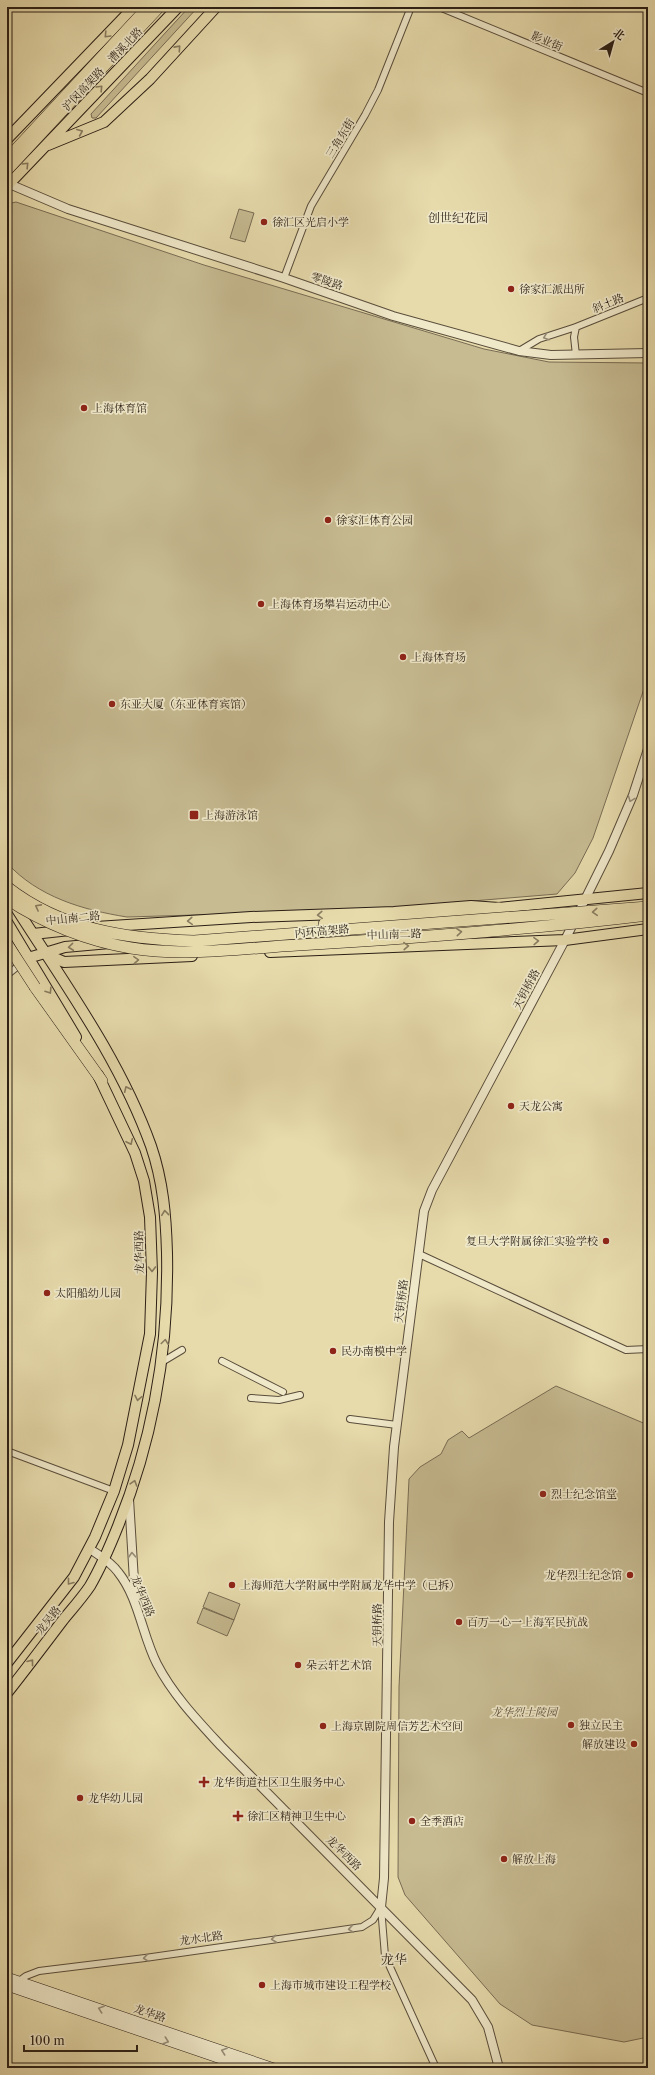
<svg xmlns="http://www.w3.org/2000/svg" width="655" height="2075" font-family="'Libre Caslon Text','Noto Serif SC',serif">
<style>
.green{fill:#c7bb92;stroke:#786c54}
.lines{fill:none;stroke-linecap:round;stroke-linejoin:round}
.minor-casing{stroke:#594d3b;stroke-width:8}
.tertiary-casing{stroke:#594d3b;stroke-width:10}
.secondary-casing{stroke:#2a1e15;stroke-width:10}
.primary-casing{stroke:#2a1e15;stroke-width:12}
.trunk-casing{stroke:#2a1e15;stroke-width:12}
.minor{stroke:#efe8c9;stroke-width:6}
.tertiary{stroke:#efe8c9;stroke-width:8}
.secondary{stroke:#efe8c9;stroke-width:9}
.primary{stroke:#e7dbac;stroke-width:10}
.trunk{stroke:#e7dbac;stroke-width:11}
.trunk-bridge-casing{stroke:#2a1e15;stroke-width:12;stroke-linecap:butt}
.trunk-bridge{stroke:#e7dbac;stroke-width:11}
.oneway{stroke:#887c60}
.oneway2{stroke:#968d78}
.poi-dot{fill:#8f2418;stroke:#efe8c9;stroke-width:1.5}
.labels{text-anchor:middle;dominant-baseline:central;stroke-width:3.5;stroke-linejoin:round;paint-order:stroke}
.street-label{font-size:11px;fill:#2a1e15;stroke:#efe8c9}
.poi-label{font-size:11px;fill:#2a1e15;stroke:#efe8c9;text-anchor:start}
.park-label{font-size:11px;font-style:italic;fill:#594d3a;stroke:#efe8c9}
.neighbourhood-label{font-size:12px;fill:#2a1e15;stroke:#efe8c9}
.quarter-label{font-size:13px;fill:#2a1e15;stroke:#efe8c9}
</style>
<rect width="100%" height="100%" fill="#e7dbac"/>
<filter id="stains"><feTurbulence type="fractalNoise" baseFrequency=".005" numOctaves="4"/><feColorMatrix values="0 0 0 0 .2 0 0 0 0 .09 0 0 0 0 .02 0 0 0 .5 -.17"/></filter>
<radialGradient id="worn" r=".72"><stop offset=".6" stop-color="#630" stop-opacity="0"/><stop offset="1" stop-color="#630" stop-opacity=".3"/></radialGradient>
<path class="green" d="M189,7H198L96,118H92L91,114Z
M16,202L204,265L484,349L549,362L648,363V677L593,838L575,873L557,894L363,910L127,917C83,910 38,897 7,863V204Z
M239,209L254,213L245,242L230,238Z
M556,1386L648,1425V2037L624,2042L532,2025L500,2004L405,1895L398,1877L399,1687L409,1479L420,1467L441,1454L448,1440L462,1431L469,1438Z
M209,1592L240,1604L234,1620L203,1607Z
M203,1608L234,1620L227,1636L197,1623Z"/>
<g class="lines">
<defs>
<path id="minor" d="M439,7L648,93
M284,278L311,206L365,115L378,90L411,7
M519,351L539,339L576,327L648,298
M576,355L574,337L576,327
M7,975L22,963
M419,1254L626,1350L648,1349
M222,1361L283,1392
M162,1362L182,1350
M251,1398L279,1400L300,1395
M350,1419L397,1425
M7,1451L114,1491
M381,1907L385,1956L436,2068
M18,1982L26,1976L39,1971L145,1958L362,1927L373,1920L381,1907"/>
<path id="tertiary" d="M7,183L68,209L284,278L393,316L519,351L551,355L648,353
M129,1499L135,1597
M90,1549C100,1556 111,1562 118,1572C139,1598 142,1635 157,1664C173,1695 198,1721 221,1746L472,2000L488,2027L499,2068
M381,1907L384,1878L389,1522L394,1447L424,1211L432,1190L565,940L609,851L633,795L648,749"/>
<path id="secondary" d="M7,1977L274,2068
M7,1986L247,2068"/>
<path id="primary" d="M7,139L134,7
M48,145L104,122L150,79L216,7
M7,186L178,7
M7,922L76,1037
M96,927L251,917L394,912L471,906L499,908L648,893
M33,934L70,930
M270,952L565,940L648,929
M46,954L64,962L192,956
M28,958L65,947L143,940
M7,1663L74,1577L95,1537L114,1491L128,1445L150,1334L152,1272L150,1217L144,1181L135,1153L98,1075
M7,1693C26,1669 44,1645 63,1620C72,1609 82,1598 90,1586C101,1567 110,1546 118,1526C153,1439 169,1347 167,1253C166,1216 163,1181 151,1146C119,1057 63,982 13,903"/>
<path id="trunk" d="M324,924L469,913L499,908
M35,987L102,1081"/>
</defs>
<use href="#minor" class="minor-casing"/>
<use href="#tertiary" class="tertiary-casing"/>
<use href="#secondary" class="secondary-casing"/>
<use href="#primary" class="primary-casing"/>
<use href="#trunk" class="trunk-casing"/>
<use href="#minor" class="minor"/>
<use href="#tertiary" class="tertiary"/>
<use href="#secondary" class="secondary"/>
<use href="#primary" class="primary"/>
<use href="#trunk" class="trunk"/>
<defs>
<path id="trunk-bridge" d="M7,159L148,7
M7,170L159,7
M7,887C62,930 127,939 194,941L648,907
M7,899C43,923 88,941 131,948C186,957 244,948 298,945C415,938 532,929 648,915
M7,944L35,987"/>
</defs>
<use href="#trunk-bridge" class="trunk-bridge-casing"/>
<use href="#trunk-bridge" class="trunk-bridge"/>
</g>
<defs><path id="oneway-chevron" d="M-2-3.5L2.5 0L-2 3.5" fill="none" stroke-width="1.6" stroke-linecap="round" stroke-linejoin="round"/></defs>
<g class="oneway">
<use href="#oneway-chevron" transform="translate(107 35) rotate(134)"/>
<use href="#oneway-chevron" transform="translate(178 48) rotate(-48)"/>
<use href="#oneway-chevron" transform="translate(100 88) rotate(-46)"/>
<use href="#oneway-chevron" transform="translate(80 132) rotate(-23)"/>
<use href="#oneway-chevron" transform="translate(26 165) rotate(-46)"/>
<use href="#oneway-chevron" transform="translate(38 907) rotate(-152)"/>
<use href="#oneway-chevron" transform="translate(595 912) rotate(176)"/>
<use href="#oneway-chevron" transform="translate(320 915) rotate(177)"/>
<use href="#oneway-chevron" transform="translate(190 921) rotate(176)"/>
<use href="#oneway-chevron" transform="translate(459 932) rotate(-5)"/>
<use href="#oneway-chevron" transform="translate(536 941) rotate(-2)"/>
<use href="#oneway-chevron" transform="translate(406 946) rotate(-2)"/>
<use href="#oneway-chevron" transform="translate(71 947) rotate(174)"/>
<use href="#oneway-chevron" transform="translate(136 960) rotate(-3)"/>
<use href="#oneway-chevron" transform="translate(49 991) rotate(57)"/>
<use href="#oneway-chevron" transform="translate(127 1089) rotate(-115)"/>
<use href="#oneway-chevron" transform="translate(130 1142) rotate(65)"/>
<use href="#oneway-chevron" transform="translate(165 1213) rotate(-96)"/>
<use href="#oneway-chevron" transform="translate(152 1269) rotate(89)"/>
<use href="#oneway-chevron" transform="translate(165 1342) rotate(-82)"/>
<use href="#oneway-chevron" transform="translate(138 1398) rotate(101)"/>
<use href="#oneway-chevron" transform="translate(134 1483) rotate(-73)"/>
<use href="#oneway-chevron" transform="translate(70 1582) rotate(128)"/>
<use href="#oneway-chevron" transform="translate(31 1662) rotate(-52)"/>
</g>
<g class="oneway2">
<use href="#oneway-chevron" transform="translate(546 337) rotate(161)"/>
<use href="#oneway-chevron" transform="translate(631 799) rotate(111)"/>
<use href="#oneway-chevron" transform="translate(132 1555) rotate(-93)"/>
<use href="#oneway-chevron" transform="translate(351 1929) rotate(172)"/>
<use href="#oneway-chevron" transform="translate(274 1939) rotate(172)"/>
<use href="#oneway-chevron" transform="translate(146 1958) rotate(172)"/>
<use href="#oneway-chevron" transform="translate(101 2009) rotate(-161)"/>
<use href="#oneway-chevron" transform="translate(166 2041) rotate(19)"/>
<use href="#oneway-chevron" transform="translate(224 2051) rotate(-161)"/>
</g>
<g class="poi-dot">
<circle cx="264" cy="222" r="4"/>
<circle cx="511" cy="289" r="4"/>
<circle cx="84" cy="408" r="4"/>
<circle cx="328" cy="520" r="4"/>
<circle cx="261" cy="604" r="4"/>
<circle cx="403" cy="657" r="4"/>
<circle cx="112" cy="704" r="4"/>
<rect x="189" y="810" width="10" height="10" rx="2"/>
<circle cx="511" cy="1106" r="4"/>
<circle cx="606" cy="1241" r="4"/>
<circle cx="47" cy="1293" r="4"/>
<circle cx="333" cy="1351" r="4"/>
<circle cx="543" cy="1494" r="4"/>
<circle cx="630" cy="1575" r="4"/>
<circle cx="232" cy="1585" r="4"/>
<circle cx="459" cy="1622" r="4"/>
<circle cx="298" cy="1665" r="4"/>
<circle cx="571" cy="1725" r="4"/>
<circle cx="323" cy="1726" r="4"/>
<circle cx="634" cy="1744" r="4"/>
<path d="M202 1776h4v4h4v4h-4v4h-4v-4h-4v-4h4z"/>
<circle cx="80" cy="1798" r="4"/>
<path d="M236 1810h4v4h4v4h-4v4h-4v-4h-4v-4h4z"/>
<circle cx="412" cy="1821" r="4"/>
<circle cx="504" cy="1859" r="4"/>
<circle cx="262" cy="1985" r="4"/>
</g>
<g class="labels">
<g class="street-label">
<text transform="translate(547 41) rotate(23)">影业街</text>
<text transform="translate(125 45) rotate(-46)">漕溪北路</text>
<text transform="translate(83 89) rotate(-47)">沪闵高架路</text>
<text transform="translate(340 138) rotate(-59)">三角东街</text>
<text transform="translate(327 281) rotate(19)">零陵路</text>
<text transform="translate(608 303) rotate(-22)">斜土路</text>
<text transform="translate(73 918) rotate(-6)">中山南二路</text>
<text transform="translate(322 931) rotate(-5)">内环高架路</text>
<text transform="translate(394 934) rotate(-2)">中山南二路</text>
<text transform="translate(526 989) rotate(-62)">天钥桥路</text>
<text transform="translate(139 1252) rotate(-91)">龙华西路</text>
<text transform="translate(401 1301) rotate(-83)">天钥桥路</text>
<text transform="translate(143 1596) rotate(67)">龙华西路</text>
<text transform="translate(48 1620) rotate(-52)">龙吴路</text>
<text transform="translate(377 1625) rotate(-90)">天钥桥路</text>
<text transform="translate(344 1853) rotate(45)">龙华西路</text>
<text transform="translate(201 1938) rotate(-8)">龙水北路</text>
<text transform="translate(150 2013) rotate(19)">龙华路</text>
</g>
<g class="poi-label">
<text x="272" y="222">徐汇区光启小学</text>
<text x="519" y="289">徐家汇派出所</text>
<text x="92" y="408">上海体育馆</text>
<text x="336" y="520">徐家汇体育公园</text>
<text x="269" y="604">上海体育场攀岩运动中心</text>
<text x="411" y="657">上海体育场</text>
<text x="120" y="704">东亚大厦（东亚体育宾馆）</text>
<text x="203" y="815">上海游泳馆</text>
<text x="519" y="1106">天龙公寓</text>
<text x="598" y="1241" text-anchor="end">复旦大学附属徐汇实验学校</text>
<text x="55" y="1293">太阳船幼儿园</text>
<text x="341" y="1351">民办南模中学</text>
<text x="551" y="1494">烈士纪念馆堂</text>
<text x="622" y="1575" text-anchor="end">龙华烈士纪念馆</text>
<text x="240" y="1585">上海师范大学附属中学附属龙华中学（已拆）</text>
<text x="467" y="1622">百万一心一上海军民抗战</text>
<text x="306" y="1665">朵云轩艺术馆</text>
<text x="579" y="1725">独立民主</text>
<text x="331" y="1726">上海京剧院周信芳艺术空间</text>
<text x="626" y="1744" text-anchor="end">解放建设</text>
<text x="213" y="1782">龙华街道社区卫生服务中心</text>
<text x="88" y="1798">龙华幼儿园</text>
<text x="247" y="1816">徐汇区精神卫生中心</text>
<text x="420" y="1821">全季酒店</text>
<text x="512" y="1859">解放上海</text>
<text x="270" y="1985">上海市城市建设工程学校</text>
</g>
<g class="park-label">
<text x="524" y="1712">龙华烈士陵园</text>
</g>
<g class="neighbourhood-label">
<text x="458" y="217">创世纪花园</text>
</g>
<g class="quarter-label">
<text x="394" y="1959">龙华</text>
</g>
</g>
<rect width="655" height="2075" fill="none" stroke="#e7dbac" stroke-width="24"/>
<rect x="8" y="8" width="639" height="2059" fill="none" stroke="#2a1e15" stroke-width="2"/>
<rect x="12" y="12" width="631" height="2051" fill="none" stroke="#2a1e15"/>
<g transform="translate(613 42) rotate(37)" stroke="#efe8c9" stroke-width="3" paint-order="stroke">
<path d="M0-3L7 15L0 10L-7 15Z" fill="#2a1e15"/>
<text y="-6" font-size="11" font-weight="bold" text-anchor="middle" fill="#2a1e15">北</text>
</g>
<path d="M24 2045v6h113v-6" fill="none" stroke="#2a1e15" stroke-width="2"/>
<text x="30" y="2045" font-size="12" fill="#2a1e15" stroke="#efe8c9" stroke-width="3" paint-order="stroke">100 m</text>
<rect width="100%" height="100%" filter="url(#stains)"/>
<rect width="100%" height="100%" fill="url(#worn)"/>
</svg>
